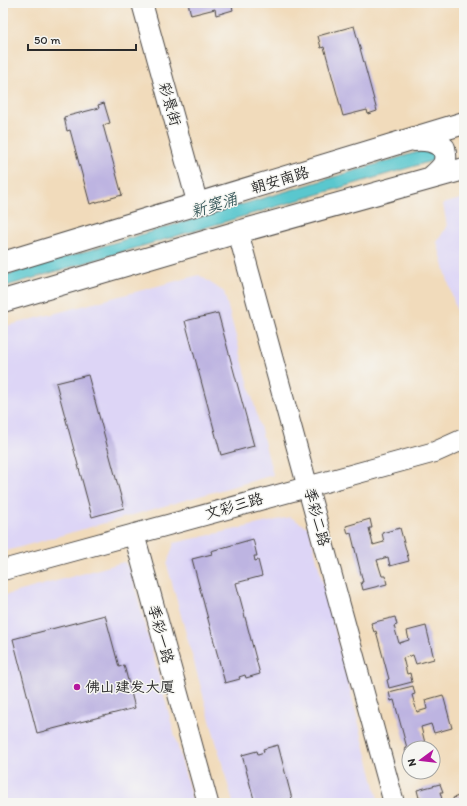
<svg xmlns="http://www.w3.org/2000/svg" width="467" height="806" font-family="Itim,'LXGW WenKai TC',sans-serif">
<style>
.built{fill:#ddd5f6}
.water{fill:#5ac7ce;stroke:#42797c}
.building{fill:#bdb4e1}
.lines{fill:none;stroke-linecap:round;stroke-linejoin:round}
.minor-casing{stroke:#494541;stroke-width:22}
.major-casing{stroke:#494541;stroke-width:24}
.minor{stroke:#fff;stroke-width:20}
.major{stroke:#fff;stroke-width:22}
.poi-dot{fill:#b5179e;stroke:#f6f6f2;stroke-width:1.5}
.labels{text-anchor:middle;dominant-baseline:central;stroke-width:3;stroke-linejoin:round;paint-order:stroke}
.street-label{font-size:15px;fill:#2b2b2b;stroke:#f6f6f2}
.poi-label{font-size:15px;fill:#2b2b2b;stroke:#f6f6f2;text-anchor:start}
.water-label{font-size:16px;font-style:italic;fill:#395a5c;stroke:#f6f6f2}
</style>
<rect width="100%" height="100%" fill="#f6f6f2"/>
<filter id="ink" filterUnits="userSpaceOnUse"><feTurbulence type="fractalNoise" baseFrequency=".025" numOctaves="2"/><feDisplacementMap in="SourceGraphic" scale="8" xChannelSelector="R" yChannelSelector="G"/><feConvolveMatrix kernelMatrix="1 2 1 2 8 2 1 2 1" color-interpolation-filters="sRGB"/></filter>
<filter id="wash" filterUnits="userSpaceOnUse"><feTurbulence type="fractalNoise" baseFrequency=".012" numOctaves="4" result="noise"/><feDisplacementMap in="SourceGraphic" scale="16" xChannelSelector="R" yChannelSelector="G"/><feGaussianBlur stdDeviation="0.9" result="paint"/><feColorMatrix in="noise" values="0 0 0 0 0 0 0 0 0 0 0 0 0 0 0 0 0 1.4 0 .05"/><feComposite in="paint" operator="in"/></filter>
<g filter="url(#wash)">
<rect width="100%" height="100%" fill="#f1dbbb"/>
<path class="built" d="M464,198V338L437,242L447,226L443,204Z
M199,275L224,292L273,475L3,552V327Z
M290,517L309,528L379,803H233L167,565L174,543Z
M124,562L130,569L193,803H3V596Z"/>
<path class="water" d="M431,148L435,160L3,287V276Z"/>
<g id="blocks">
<path class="building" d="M188,3H231L233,10L216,15L215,9L191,15Z
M354,26L377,111L368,114L367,110L343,116L324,47L321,48L318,36Z
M104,103L110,123L103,125L122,195L90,204L70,130L67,131L64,117L99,108L98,105Z
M218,313L254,446L221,455L185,321Z
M88,375L124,508L92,517L56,383Z
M370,519L372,528H369L373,545L384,542L382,533L400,528L409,561L390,566L388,557L377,560L382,576H385L387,584L363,590L361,582H363L351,533L348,534L346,526Z
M253,539L257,556H254L255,561L258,560L262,576L236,583L260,674L246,678L245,675L239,677L240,679L225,683L192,559L212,554L211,551Z
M105,615L119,667L124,665L135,708L37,733L13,639Z
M395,617L397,625L394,626L399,643L409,640L407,631L426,626L434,659L416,664L413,655L403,658L407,674L410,673L412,682L389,688L387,680L389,679L376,631L374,632L371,623Z
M413,686L415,694L412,695L417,712L427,709L425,700L443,695L452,728L434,733L431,724L421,727L425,743H428L430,748H409V756L407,757L405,749L407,748L394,700L391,701L389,692Z
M278,745L293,803H255L242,755L257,751L258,754L264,752L263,749Z
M440,784L443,792H440L443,803H423L421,798H419L417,790Z
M464,794V803H454L453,798Z"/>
</g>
</g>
<g filter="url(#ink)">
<use href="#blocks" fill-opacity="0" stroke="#494541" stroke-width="1"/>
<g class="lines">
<defs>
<path id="minor" d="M142,3L198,205
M238,232L394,803
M134,534L208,803
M3,570L435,452L464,439"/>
<path id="major" d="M414,140C427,139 434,141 444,148C448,164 443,167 431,178
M3,263L464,123
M3,301L238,232L464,169"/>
</defs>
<use href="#minor" class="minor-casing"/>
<use href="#major" class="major-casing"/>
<use href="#minor" class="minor"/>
<use href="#major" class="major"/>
</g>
</g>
<circle class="poi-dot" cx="77" cy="687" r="4"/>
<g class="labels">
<g class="street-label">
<text transform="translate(170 104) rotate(74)">彩景街</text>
<text transform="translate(280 180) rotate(-17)">朝安南路</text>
<text transform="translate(234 506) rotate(-16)">文彩三路</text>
<text transform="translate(317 517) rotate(75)">季彩二路</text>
<text transform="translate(161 634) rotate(75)">季彩一路</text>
</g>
<g class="poi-label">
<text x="85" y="687">佛山建发大厦</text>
</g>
<g class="water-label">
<text transform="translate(214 205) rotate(-17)">新窦涌</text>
</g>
</g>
<rect width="467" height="806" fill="none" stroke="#f6f6f2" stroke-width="16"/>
<g transform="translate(421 760) rotate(255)"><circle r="19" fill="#f6f6f2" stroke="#a5a5a2"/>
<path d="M0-3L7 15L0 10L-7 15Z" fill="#b5179e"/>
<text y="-6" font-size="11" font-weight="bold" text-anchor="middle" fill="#2b2b2b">N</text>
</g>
<path d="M28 44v6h108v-6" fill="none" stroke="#2b2b2b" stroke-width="2"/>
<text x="34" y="44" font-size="12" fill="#2b2b2b" stroke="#f6f6f2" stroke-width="3" paint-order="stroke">50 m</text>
</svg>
